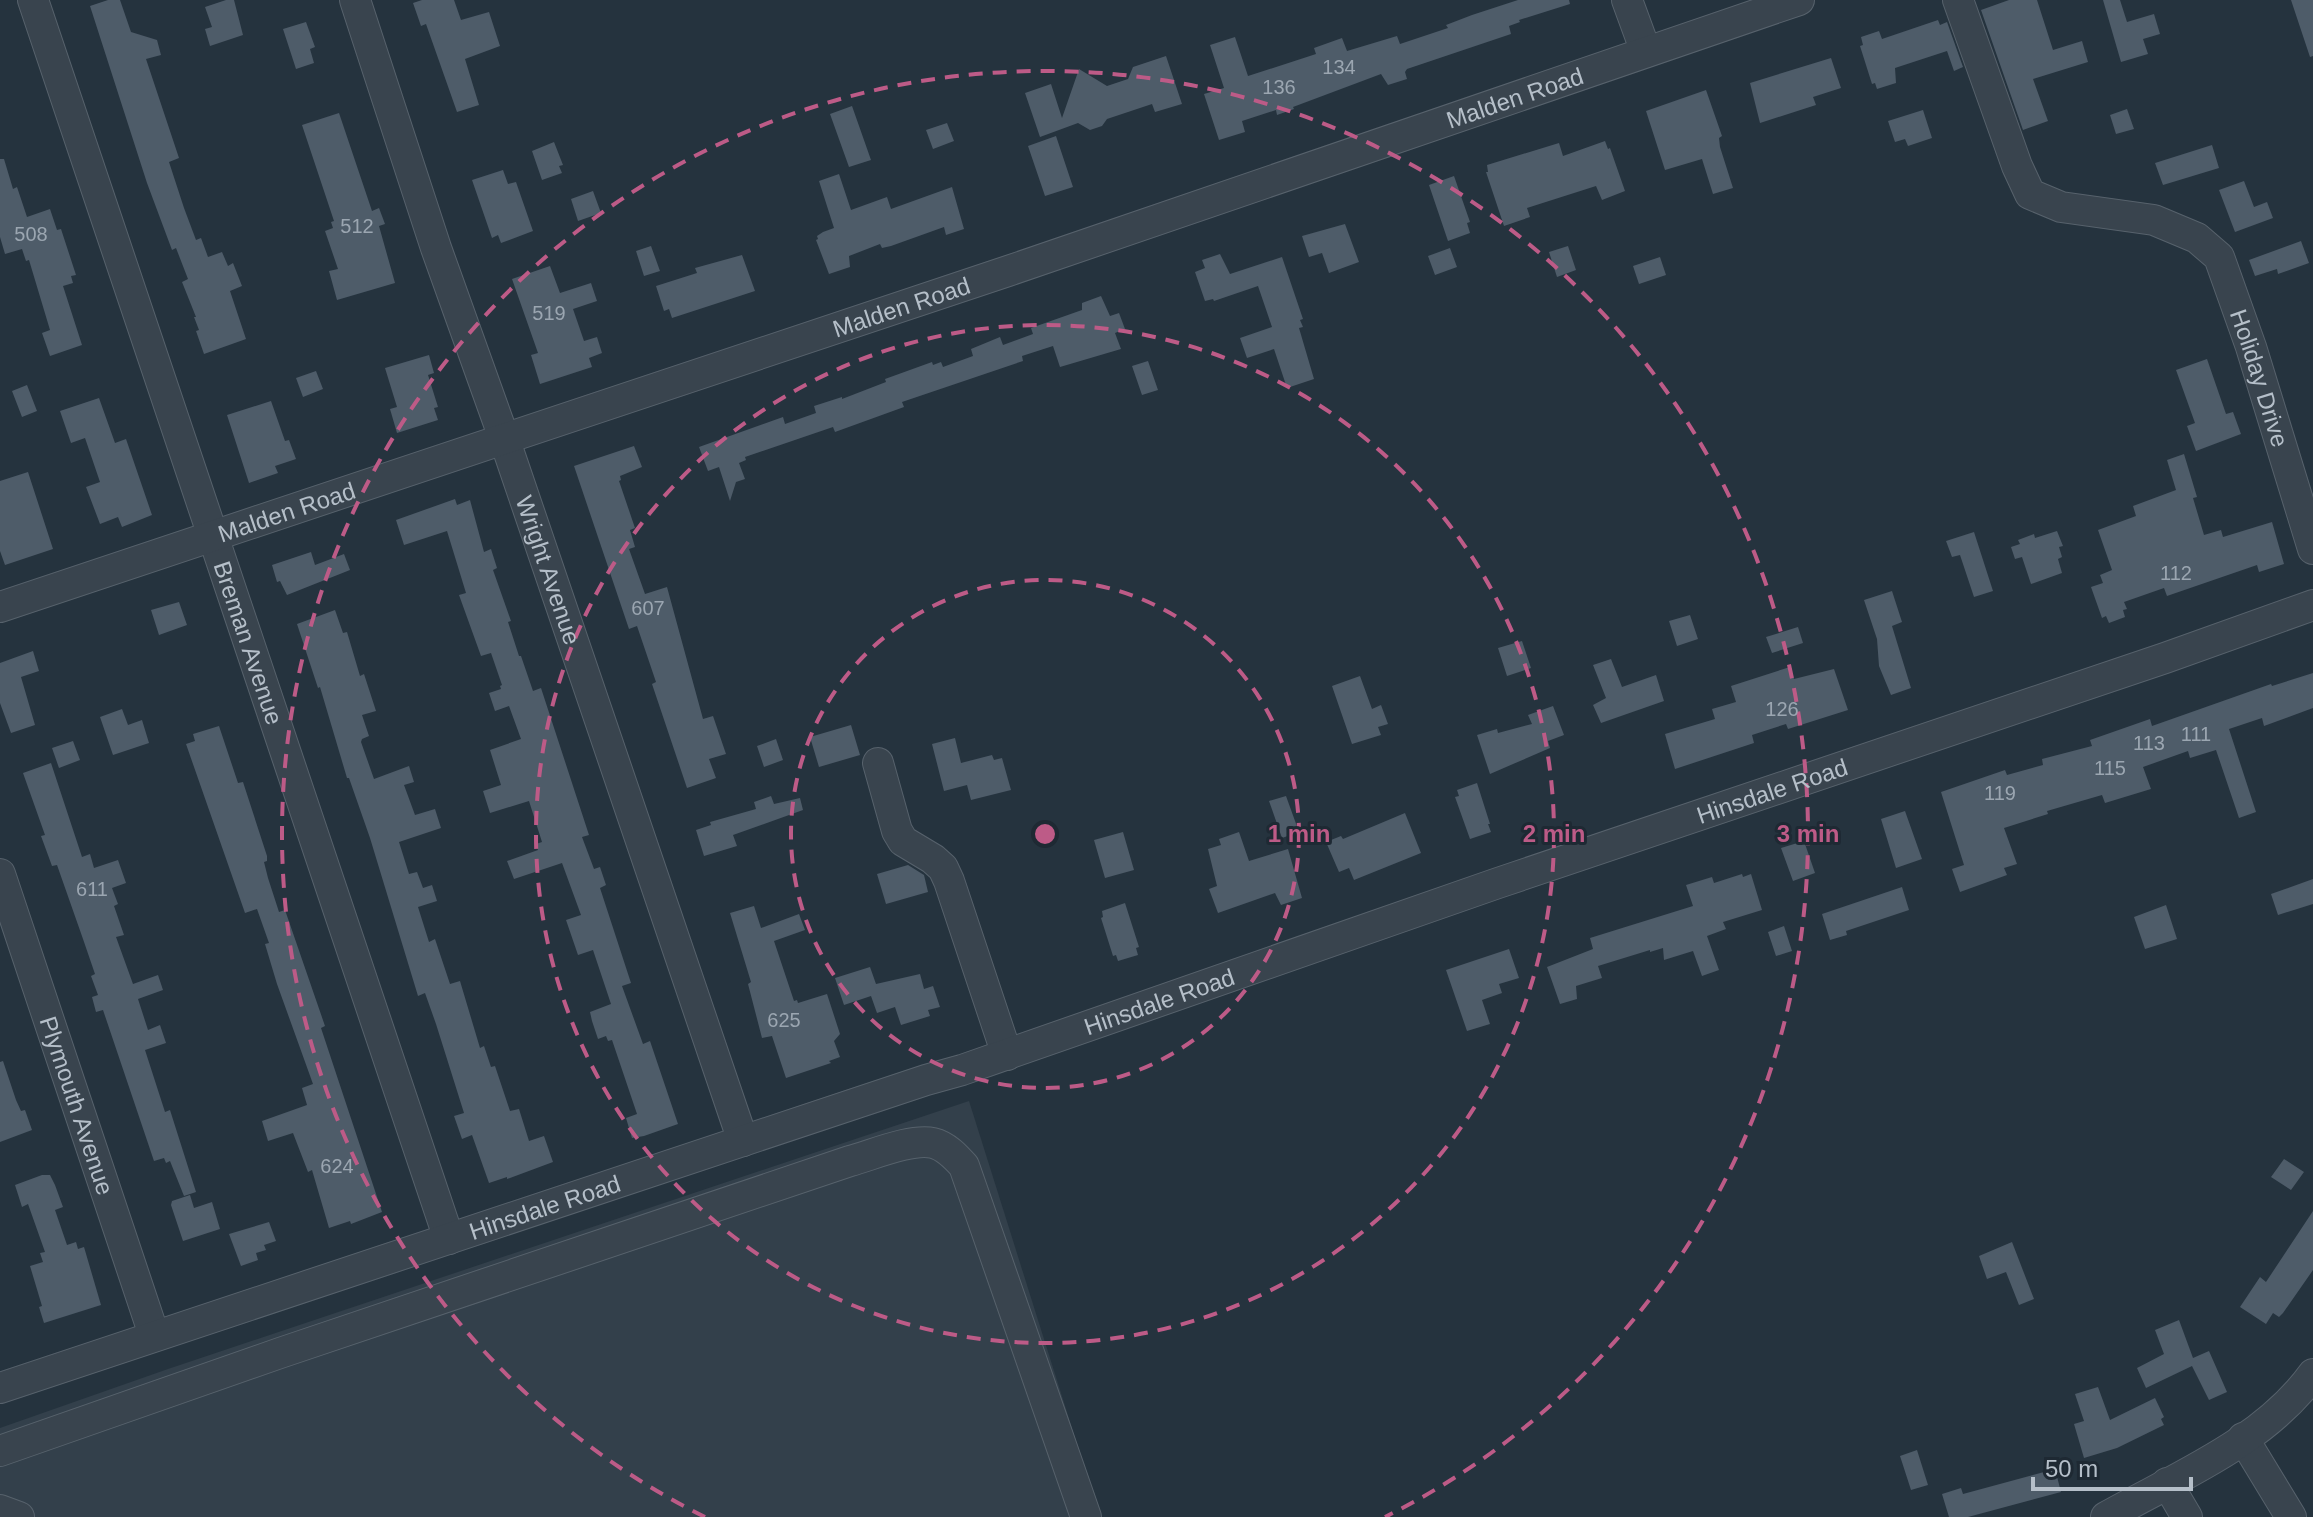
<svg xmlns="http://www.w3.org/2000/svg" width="2313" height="1517" font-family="Helvetica,sans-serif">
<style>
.airport{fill:#33404b}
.building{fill:#4e5c69}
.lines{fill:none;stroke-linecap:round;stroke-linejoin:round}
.minor-casing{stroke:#57626c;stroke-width:32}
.minor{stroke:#39444e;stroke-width:30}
.ring{fill:none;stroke:#bd5b87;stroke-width:4;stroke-dasharray:14 10}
.labels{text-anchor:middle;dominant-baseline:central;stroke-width:6;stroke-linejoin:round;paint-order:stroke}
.number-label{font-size:20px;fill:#9ba6b1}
.street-label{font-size:24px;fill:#b5bfc9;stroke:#1e2933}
.centre{fill:#bd5b87;stroke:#1e2933;stroke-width:4}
.ring-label{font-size:24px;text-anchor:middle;font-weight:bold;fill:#bd5b87;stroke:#1e2933;stroke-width:6;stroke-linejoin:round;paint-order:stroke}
</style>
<rect width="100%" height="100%" fill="#25333e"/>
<path class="airport" d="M969,1101L1100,1517H0V1428L168,1369Z"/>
<path class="building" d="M108,0H120L131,32L157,40L161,55L146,59L179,158L169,162L184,208L196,240L201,238L208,257L222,252L228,266L233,263L242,286L230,291L246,339L204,354L196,331L199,330L194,317H196L182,282L188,279L176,248L172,250L147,183L90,6Z
M226,0H234L243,35L210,46L205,29L212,27L205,7Z
M422,0H454L461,20L489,12L500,46L465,59L479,105L457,112L426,24L421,26L413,3Z
M1518,0H1569L1570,4L1519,20L1520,22L1509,26L1511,34L1407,69L1405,72L1407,79L1388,85L1381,74L1293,107L1294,109L1277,115L1276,110L1242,121L1245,132L1219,140L1204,94L1224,88L1210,45L1235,37L1248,76L1316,54L1314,48L1342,38L1347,51L1397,36L1400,44L1448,28L1446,25L1472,15Z
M2009,0H2037L2053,50L2082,41L2088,62L2033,79L2048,121L2023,130L1981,10Z
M2103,0H2120L2127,22L2154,14L2160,34L2143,39L2148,54L2121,62Z
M2291,0H2313V56L2310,57Z
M1938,20L1940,25L1947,22L1963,67L1954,71L1947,51L1895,68L1896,83L1877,89L1875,83L1872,84L1860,46L1863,45L1861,37L1879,31L1882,39Z
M306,22L315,47L310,49L314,63L296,69L283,29Z
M1166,56L1182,104L1155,112L1152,104L1107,119L1102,126L1090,130L1078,123L1040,137L1025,93L1051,84L1062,118L1079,69L1107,86L1128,79L1133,67Z
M1831,58L1841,88L1813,97L1816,105L1760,123L1750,83Z
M1706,90L1722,136L1719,138L1720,147L1733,188L1713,194L1702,159L1665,170L1646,111Z
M852,106L871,160L849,167L830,114Z
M2127,109L2134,129L2116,134L2110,115Z
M1923,110L1932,138L1908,146L1905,139L1895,142L1888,121Z
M339,113L372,211L379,208L385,224L379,226L395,283L337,300L329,271L338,269L325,231L333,228L331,222L334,221L302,125Z
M947,123L954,141L933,149L926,130Z
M1056,136L1073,187L1045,196L1028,146Z
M1605,141L1608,149L1610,148L1625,191L1602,200L1596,186L1527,208L1530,217L1504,226L1486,172H1488L1487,165L1559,143L1563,156Z
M554,142L563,165L559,166L562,173L542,180L532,151Z
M2212,145L2219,168L2163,185L2155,163Z
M0,159H4L13,189L17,187L27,217L50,209L57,230L61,229L76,275L71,276L73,283L63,286L82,345L50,356L42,333L50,330L29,260L26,261L22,249L5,254L0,237Z
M503,170L508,184L516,182L533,231L501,243L498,235L492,238L472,180Z
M839,174L851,210L887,197L891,209L952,187L964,229L946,235L944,227L891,246L882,248L880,244L849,256L850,267L829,274L816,240L818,239L817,236L823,232L834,228L819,181Z
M1454,176L1470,222L1467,223L1470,233L1448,241L1429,185Z
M2244,181L2254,207L2267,202L2273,218L2235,232L2219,190Z
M593,191L601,213L578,221L571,199Z
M1345,224L1359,262L1329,273L1322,253L1309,257L1302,236Z
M2301,241L2309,263L2278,274L2277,269L2255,276L2249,260Z
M651,246L660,271L644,276L636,251Z
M1568,246L1576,270L1557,277L1549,252Z
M1450,248L1457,267L1435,275L1428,256Z
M1220,254L1230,274L1282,257L1303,319L1300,320L1303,327L1299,328L1314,379L1287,388L1274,349L1247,358L1240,338L1272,327L1258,286L1214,301L1213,299L1205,301L1195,272L1205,268L1202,260Z
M742,255L755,291L672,318L669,309L664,311L656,286L697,273L695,268Z
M1660,257L1666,275L1639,284L1633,266Z
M550,266L560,293L591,283L597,301L573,309L584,341L597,337L602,353L589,358L592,367L540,384L531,355L538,353L512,279Z
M1101,296L1110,316L1119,313L1125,329L1115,333L1121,349L1060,367L1053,346L1022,356L1023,361L902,402L904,407L835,432L833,427L745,457L746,460L739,463L745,479L736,482L730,501L719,467L708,471L699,447L783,417L785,424L816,413L814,406L842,397V399L886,382L885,379L932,362L933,365L941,362L943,367L973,356L971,349L1000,337L1003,345L1033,334L1031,328L1082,310V303Z
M429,355L434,373L428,375L438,407L434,408L438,420L397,433L390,409L397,407L385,368Z
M2207,359L2226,414L2233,412L2241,434L2196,451L2187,426L2195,423L2176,370Z
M1148,361L1158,390L1142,395L1132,366Z
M316,371L323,389L303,397L296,378Z
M27,385L37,411L22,417L12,391Z
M99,398L115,443L126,439L152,515L122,527L118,517L100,524L86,487L100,482L85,438L71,443L60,411Z
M271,401L285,441L289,440L296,459L275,466L278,473L249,483L227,415Z
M634,446L642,467L620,476L621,480L619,481L635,528L630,530L635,547L629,549L645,594L667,587L703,719L713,716L726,754L709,759L716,778L687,788L652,684L656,682L637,626L629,629L574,466Z
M2184,454L2197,497L2193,498L2204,535L2221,530L2223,537L2272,522L2284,564L2259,572L2257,565L2167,596L2164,588L2124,602L2127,609L2123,610L2125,617L2109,623L2106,616L2102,618L2091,587L2103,583L2100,575L2112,570L2098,530L2136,516L2133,506L2176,490L2167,460Z
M28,472L53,549L5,565L0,551V481Z
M455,499L457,505L470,500L484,552L491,549L497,568L493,570L511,621L508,622L519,656H521L533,691L541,688L589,835L582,837L594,869L600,867L606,885L600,888L631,983L622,986L643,1044L650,1041L678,1124L644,1136L632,1138L626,1118L637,1114L612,1040L608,1041L606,1036L598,1039L592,1021L590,1012L611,1004L593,950L578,955L566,920L581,915L562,863L514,879L507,861L538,850L536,844L542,842L529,801L490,813L483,791L501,785L490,750L521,739L509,706L495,711L489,693L501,689L500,686L502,685L491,653L481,656L459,595L466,593L447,531L404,545L396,520Z
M2057,531L2063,546L2059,547L2062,557L2058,559L2062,573L2031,584L2022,557L2015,559L2011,547L2020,544L2018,540L2034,534L2035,538Z
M1974,532L1993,591L1974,597L1960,555L1952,557L1946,541Z
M311,552L315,565L344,554L350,570L287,595L280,581L277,582L272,565Z
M1892,591L1902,622L1892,626L1911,688L1891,695L1879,666L1877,639L1864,600Z
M179,602L187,625L159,635L151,610Z
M335,610L343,633L347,632L360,676L364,674L376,711L362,715L369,736L362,739L361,742L374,779L409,766L414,782L404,785L415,815L435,809L441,828L399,842L409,874L417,872L423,888L432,885L437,901L418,907L429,942L435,939L450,984L460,981L480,1048L484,1046L491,1067L495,1066L510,1111L519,1109L529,1141L544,1136L553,1162L507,1179V1177L489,1183L472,1135L462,1139L454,1116L464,1113L436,1024L425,993L418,996L370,838L349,778H347L320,687L318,688L297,624Z
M1690,615L1698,639L1677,646L1669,621Z
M1798,627L1803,643L1772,653L1766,637Z
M1522,641L1531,668L1507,676L1498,648Z
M33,651L39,671L21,677L35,725L11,733L0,703V663Z
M1611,659L1622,687L1656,675L1664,701L1601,723L1593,705L1606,698L1593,665Z
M1790,667L1794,679L1834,669L1848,710L1788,729L1786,724L1752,735L1754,743L1675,769L1665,734L1715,719L1712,709L1736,702L1731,686Z
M2313,673V708L2264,726L2262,718L2229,729L2256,812L2239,818L2216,750L2190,758L2188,751L2143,767L2151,789L2105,803L2102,795L2047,811L2048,814L2004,828L2017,864L2004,868L2007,875L1960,892L1952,869L1964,865L1941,792L2005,770L2007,775L2043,765L2042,759L2092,746L2090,740L2150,719L2152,726L2271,684L2272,686Z
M1360,676L1372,709L1381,705L1388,724L1378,727L1381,735L1352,744L1332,686Z
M1553,706L1564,735L1548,741L1550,748L1490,774L1477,735L1497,729L1498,733L1532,724L1528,715Z
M122,709L128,725L142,720L149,743L113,755L100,717Z
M851,725L860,755L819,767L810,737Z
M219,726L238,783L243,782L267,856V861L264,862L268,878L279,912L285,910L325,1026L321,1028L382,1212L351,1224L350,1221L329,1228L312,1170L308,1172L293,1133L268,1141L262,1121L307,1105L302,1088L313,1084L277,984L265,944L269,943L257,909L245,913L186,744L195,741L193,734Z
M955,738L961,763L992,755L994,760L1002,758L1011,790L971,800L967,785L944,791L932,744Z
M776,739L783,760L764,767L757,746Z
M73,741L80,760L59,768L52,748Z
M51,763L82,857L90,854L94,868L118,860L126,883L112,888L118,904L114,906L124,935L116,937L133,984L158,975L163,990L138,999L148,1030L160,1025L166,1043L145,1050L165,1112L170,1110L196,1192L184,1196L170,1161L166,1163L164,1158L154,1161L103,1010L96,1012L92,997L98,995L91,976L95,974L83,939L57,865L52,866L41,836L45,835L23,773Z
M1477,783L1490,824H1488L1491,832L1470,839L1455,797L1459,796L1457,790Z
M771,796L774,804L800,798L803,810L733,835L737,846L704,856L696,830L711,825L710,822L756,809L754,802Z
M1286,796L1299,832L1282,838L1269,801Z
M1905,811L1922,859L1896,868L1881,819Z
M1405,813L1421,853L1354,880L1349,868L1339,872L1326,842L1341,836L1343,839Z
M1123,832L1134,870L1105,878L1094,840Z
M1239,832L1249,861L1288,849L1302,898L1281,905L1275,893L1218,913L1209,889L1217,886L1208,849L1221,845L1219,839Z
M1804,841L1815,873L1793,881L1781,848Z
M908,865L924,875L928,892L886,904L877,874Z
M1742,874L1743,877L1751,874L1762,910L1723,922L1726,929L1707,936L1719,970L1702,976L1693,951L1664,960L1663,948L1650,952V950L1598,966L1602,978L1576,986L1577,999L1560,1004L1547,967L1593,949L1590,938L1693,906L1686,885L1712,877L1714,883Z
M2313,879V904L2278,915L2271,894Z
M1902,887L1909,910L1846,931L1847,935L1830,940L1822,914Z
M1125,903L1139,947L1136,948L1138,955L1118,961L1116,955L1113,956L1101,918L1103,917L1102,911Z
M2166,905L2177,939L2145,949L2134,917Z
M754,906L761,928L799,914L805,930L774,941L794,1001L797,1000L798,1003L827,994L840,1034L834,1041L840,1057L829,1061L831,1063L786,1078L772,1036L762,1038L748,984L751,982L730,913Z
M1784,926L1792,951L1776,956L1768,932Z
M1509,949L1519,978L1499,984L1502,993L1482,1000L1490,1024L1467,1031L1446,970Z
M870,967L876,984L920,974L924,989L933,986L940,1007L928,1010L930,1016L901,1025L895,1007L877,1013L871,996L844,1005L835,978Z
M3,1061L16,1100L21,1111L25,1110L32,1130L0,1142V1062Z
M2284,1159L2304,1172L2291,1190L2271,1177Z
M42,1175H50L55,1185L63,1207L55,1210L67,1245L76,1242L78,1249L84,1247L101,1305L44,1323L39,1307L42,1306L30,1266L43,1262L40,1253L45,1252L28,1204L22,1207L15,1185Z
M190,1195L194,1208L212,1202L220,1229L183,1241L171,1205L172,1201Z
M2313,1211V1270L2283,1313L2279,1317L2273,1313L2266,1324L2240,1307L2260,1277L2266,1282Z
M269,1222L276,1241L264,1245L266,1250L256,1253L258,1260L241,1266L229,1234Z
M2012,1242L2034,1299L2019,1305L2006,1272L1987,1279L1979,1256Z
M2179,1320L2193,1358L2209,1351L2227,1392L2209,1400L2192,1366L2146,1388L2137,1368L2164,1354L2155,1330Z
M2098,1387L2110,1420L2155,1398L2164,1417L2161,1419L2164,1425L2117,1448L2084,1458L2074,1424L2084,1421L2075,1394Z
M1917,1450L1928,1485L1911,1490L1900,1456Z
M2055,1469L2061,1492L1968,1517H1949L1942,1494L1961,1488L1963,1494Z"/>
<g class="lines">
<defs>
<g id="minor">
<path id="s1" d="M33,0L449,1239"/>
<path id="s2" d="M355,0L436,248L504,438L743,1141"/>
<path d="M1627,0L1646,52"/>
<path id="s3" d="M1958,0L2017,166L2030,194L2061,207L2154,220L2197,238L2219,257L2251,347L2313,549"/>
<path id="s4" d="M0,607L1008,271L1799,0"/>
<path d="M878,763L897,831L903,841L933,859L943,868L949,881L1007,1055"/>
<path id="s5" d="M0,874L154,1335"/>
<path id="s6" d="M0,1388L926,1080L962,1070L1498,883L2165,658L2313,605"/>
<path d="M2243,1438L2291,1517"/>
<path d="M0,1451L280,1353L850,1161C872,1155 912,1138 933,1143C946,1146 956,1157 964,1166L1086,1517"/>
<path d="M2167,1483L2187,1517"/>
<path d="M0,1510L19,1517"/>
<path d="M2106,1517C2177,1477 2264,1442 2313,1374"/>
</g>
</defs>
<use href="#minor" class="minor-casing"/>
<use href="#minor" class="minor"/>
</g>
<g class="ring">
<circle cx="1045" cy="834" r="254"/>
<circle cx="1045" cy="834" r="509"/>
<path d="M705 1517A763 763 0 1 1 1385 1517"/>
</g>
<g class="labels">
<g class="number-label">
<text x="1339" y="67">134</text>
<text x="1279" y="87">136</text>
<text x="357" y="226">512</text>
<text x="31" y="234">508</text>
<text x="549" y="313">519</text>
<text x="2176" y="573">112</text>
<text x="648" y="608">607</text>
<text x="1782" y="709">126</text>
<text x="2196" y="734">111</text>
<text x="2149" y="743">113</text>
<text x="2110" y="768">115</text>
<text x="2000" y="793">119</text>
<text x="92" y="889">611</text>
<text x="784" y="1020">625</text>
<text x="337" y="1166">624</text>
</g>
<g class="street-label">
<text stroke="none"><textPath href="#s4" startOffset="1598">Malden Road</textPath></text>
<text stroke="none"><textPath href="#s4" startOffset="950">Malden Road</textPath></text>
<text stroke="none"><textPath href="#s3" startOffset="538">Holiday Drive</textPath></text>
<text stroke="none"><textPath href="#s4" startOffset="302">Malden Road</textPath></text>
<text stroke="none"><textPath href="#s2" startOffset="602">Wright Avenue</textPath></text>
<text stroke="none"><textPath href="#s1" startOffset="678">Breman Avenue</textPath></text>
<text stroke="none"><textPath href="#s6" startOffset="1870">Hinsdale Road</textPath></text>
<text stroke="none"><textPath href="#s6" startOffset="1222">Hinsdale Road</textPath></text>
<text stroke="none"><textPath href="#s5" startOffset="244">Plymouth Avenue</textPath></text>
<text stroke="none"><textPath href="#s6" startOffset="574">Hinsdale Road</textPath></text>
</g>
</g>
<circle cx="1045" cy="834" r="12" class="centre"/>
<g class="ring-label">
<text x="1299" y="842">1 min</text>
<text x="1554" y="842">2 min</text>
<text x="1808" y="842">3 min</text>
</g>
<path d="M2033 1477v12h158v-12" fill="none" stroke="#b5bfc9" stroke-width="4"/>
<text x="2045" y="1477" font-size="24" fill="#b5bfc9" stroke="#1e2933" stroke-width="6" paint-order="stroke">50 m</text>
</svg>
